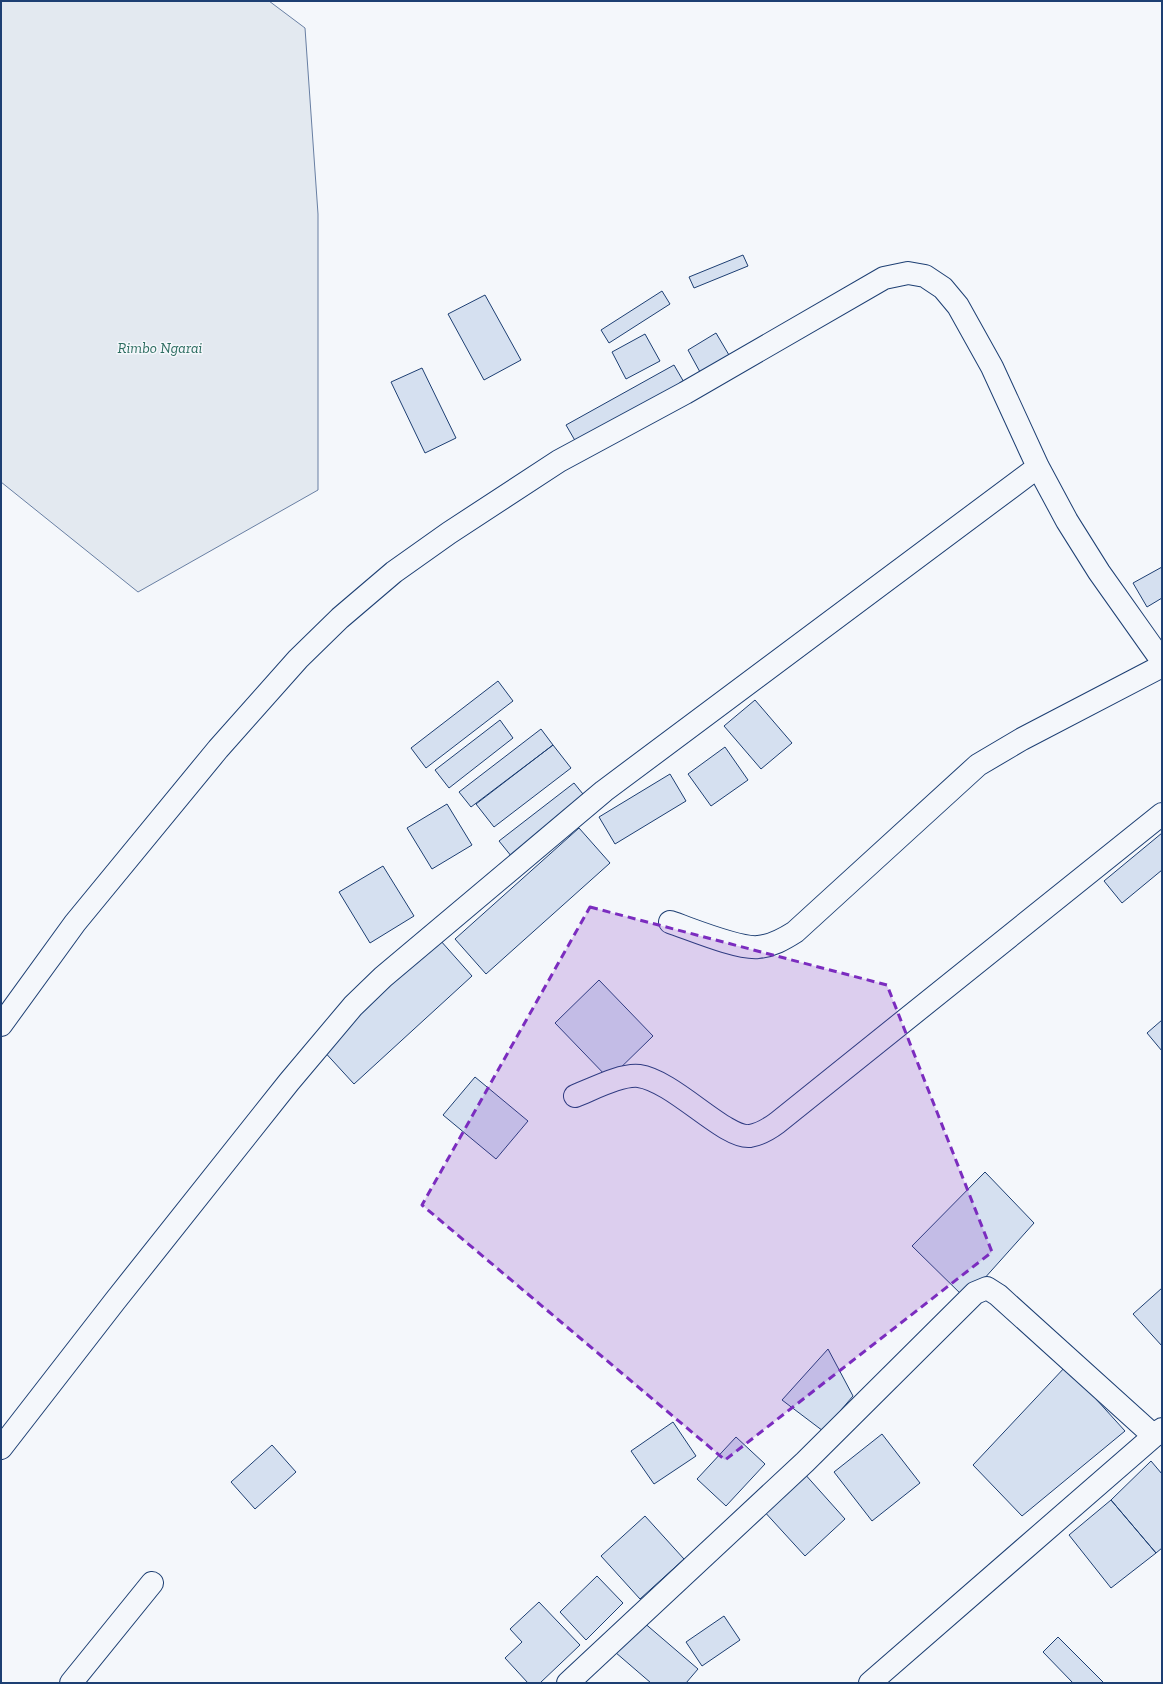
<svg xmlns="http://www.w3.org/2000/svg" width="1163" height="1684" font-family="'Zilla Slab',serif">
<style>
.green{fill:#e3e9f0;stroke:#687fa3}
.building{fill:#d5e0f0;stroke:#1d3f73}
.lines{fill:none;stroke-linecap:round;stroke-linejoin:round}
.minor-casing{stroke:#1d3f73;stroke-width:24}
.minor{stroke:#f4f7fb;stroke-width:22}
.marked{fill:#7b2cbf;fill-opacity:0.2;stroke:#7b2cbf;stroke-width:3;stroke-dasharray:8 5;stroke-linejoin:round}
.labels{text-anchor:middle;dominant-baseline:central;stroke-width:3;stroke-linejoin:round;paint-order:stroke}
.park-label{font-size:15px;font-style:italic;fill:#2c6c60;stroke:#f4f7fb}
</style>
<rect width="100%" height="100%" fill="#f4f7fb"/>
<path class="green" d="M1,1H269L305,28L318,214V490L138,592L1,482Z"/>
<path class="building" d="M743,255L748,266L694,288L689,277Z
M662,291L670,304L609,343L601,330Z
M485,295L521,360L484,380L448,314Z
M716,333L729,355L700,372L688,350Z
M645,334L660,361L626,379L612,352Z
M674,365L685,384L577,444L566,425Z
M422,368L456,438L425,453L391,382Z
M1162,567V598L1147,607L1133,583Z
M498,681L513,701L426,768L411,748Z
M755,700L792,743L761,769L724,726Z
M500,720L513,738L449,788L435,770Z
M541,729L553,745L471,807L459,792Z
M553,745L571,768L494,827L476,804Z
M725,747L748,780L711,806L688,774Z
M670,774L686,801L615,844L599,817Z
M574,783L587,799L512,857L499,841Z
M447,804L472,845L432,869L407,828Z
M579,828L610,863L486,974L455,939Z
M1162,833V870L1122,903L1104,881Z
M383,866L414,916L370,943L339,892Z
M440,940L472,976L354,1084L321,1048Z
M599,980L653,1036L609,1079L555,1023Z
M1162,1020V1051L1147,1033Z
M475,1077L528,1121L496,1159L443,1115Z
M985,1172L1034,1223L966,1299L912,1246Z
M1162,1288V1346L1133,1314Z
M828,1349L853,1396L823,1431L782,1400Z
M1066,1366L1125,1431L1022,1516L973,1465Z
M673,1422L696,1456L654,1484L631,1451Z
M882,1434L920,1483L872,1521L834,1472Z
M736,1437L765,1464L726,1506L697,1479Z
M272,1445L296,1472L255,1509L231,1482Z
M1151,1461L1162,1474V1548L1156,1553L1111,1500Z
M803,1472L845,1519L805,1556L762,1509Z
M1111,1500L1156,1553L1111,1588L1069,1535Z
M645,1516L684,1559L640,1599L601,1556Z
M597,1576L623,1603L586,1640L560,1612Z
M539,1602L580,1645L540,1683H528L505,1658L522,1642L510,1629Z
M724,1616L740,1640L702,1666L686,1642Z
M642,1621L698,1669L686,1683H651L615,1652Z
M1058,1637L1104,1683H1073L1043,1652Z"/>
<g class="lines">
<defs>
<path id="minor" d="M670,922C691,929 738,949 758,947C772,946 784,939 795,932L978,765L1022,739L1162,666
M1,1025L75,923L218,749L298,659L340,618L394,572L449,533L559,461L685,393L884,278L908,273L925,276L943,288L958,306L992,367L1038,467L1067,521L1099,572L1162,661
M575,1096C593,1089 621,1074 639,1076C674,1081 725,1139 750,1136C761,1134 769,1129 777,1123L1162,814
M1,1448L115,1301L289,1082L353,1006L383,977L604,791L1038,467
M71,1683L152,1583
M568,1683L805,1462L975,1293L987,1288L998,1295L1154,1436
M870,1683L1162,1429"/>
</defs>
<use href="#minor" class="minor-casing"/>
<use href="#minor" class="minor"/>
</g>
<path class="marked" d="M590,907L887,985L992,1252L725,1460L422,1205Z"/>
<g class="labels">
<g class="park-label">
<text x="160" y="348">Rimbo Ngarai</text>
</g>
</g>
<rect width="1163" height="1684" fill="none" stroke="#1d3f73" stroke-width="4"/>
</svg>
